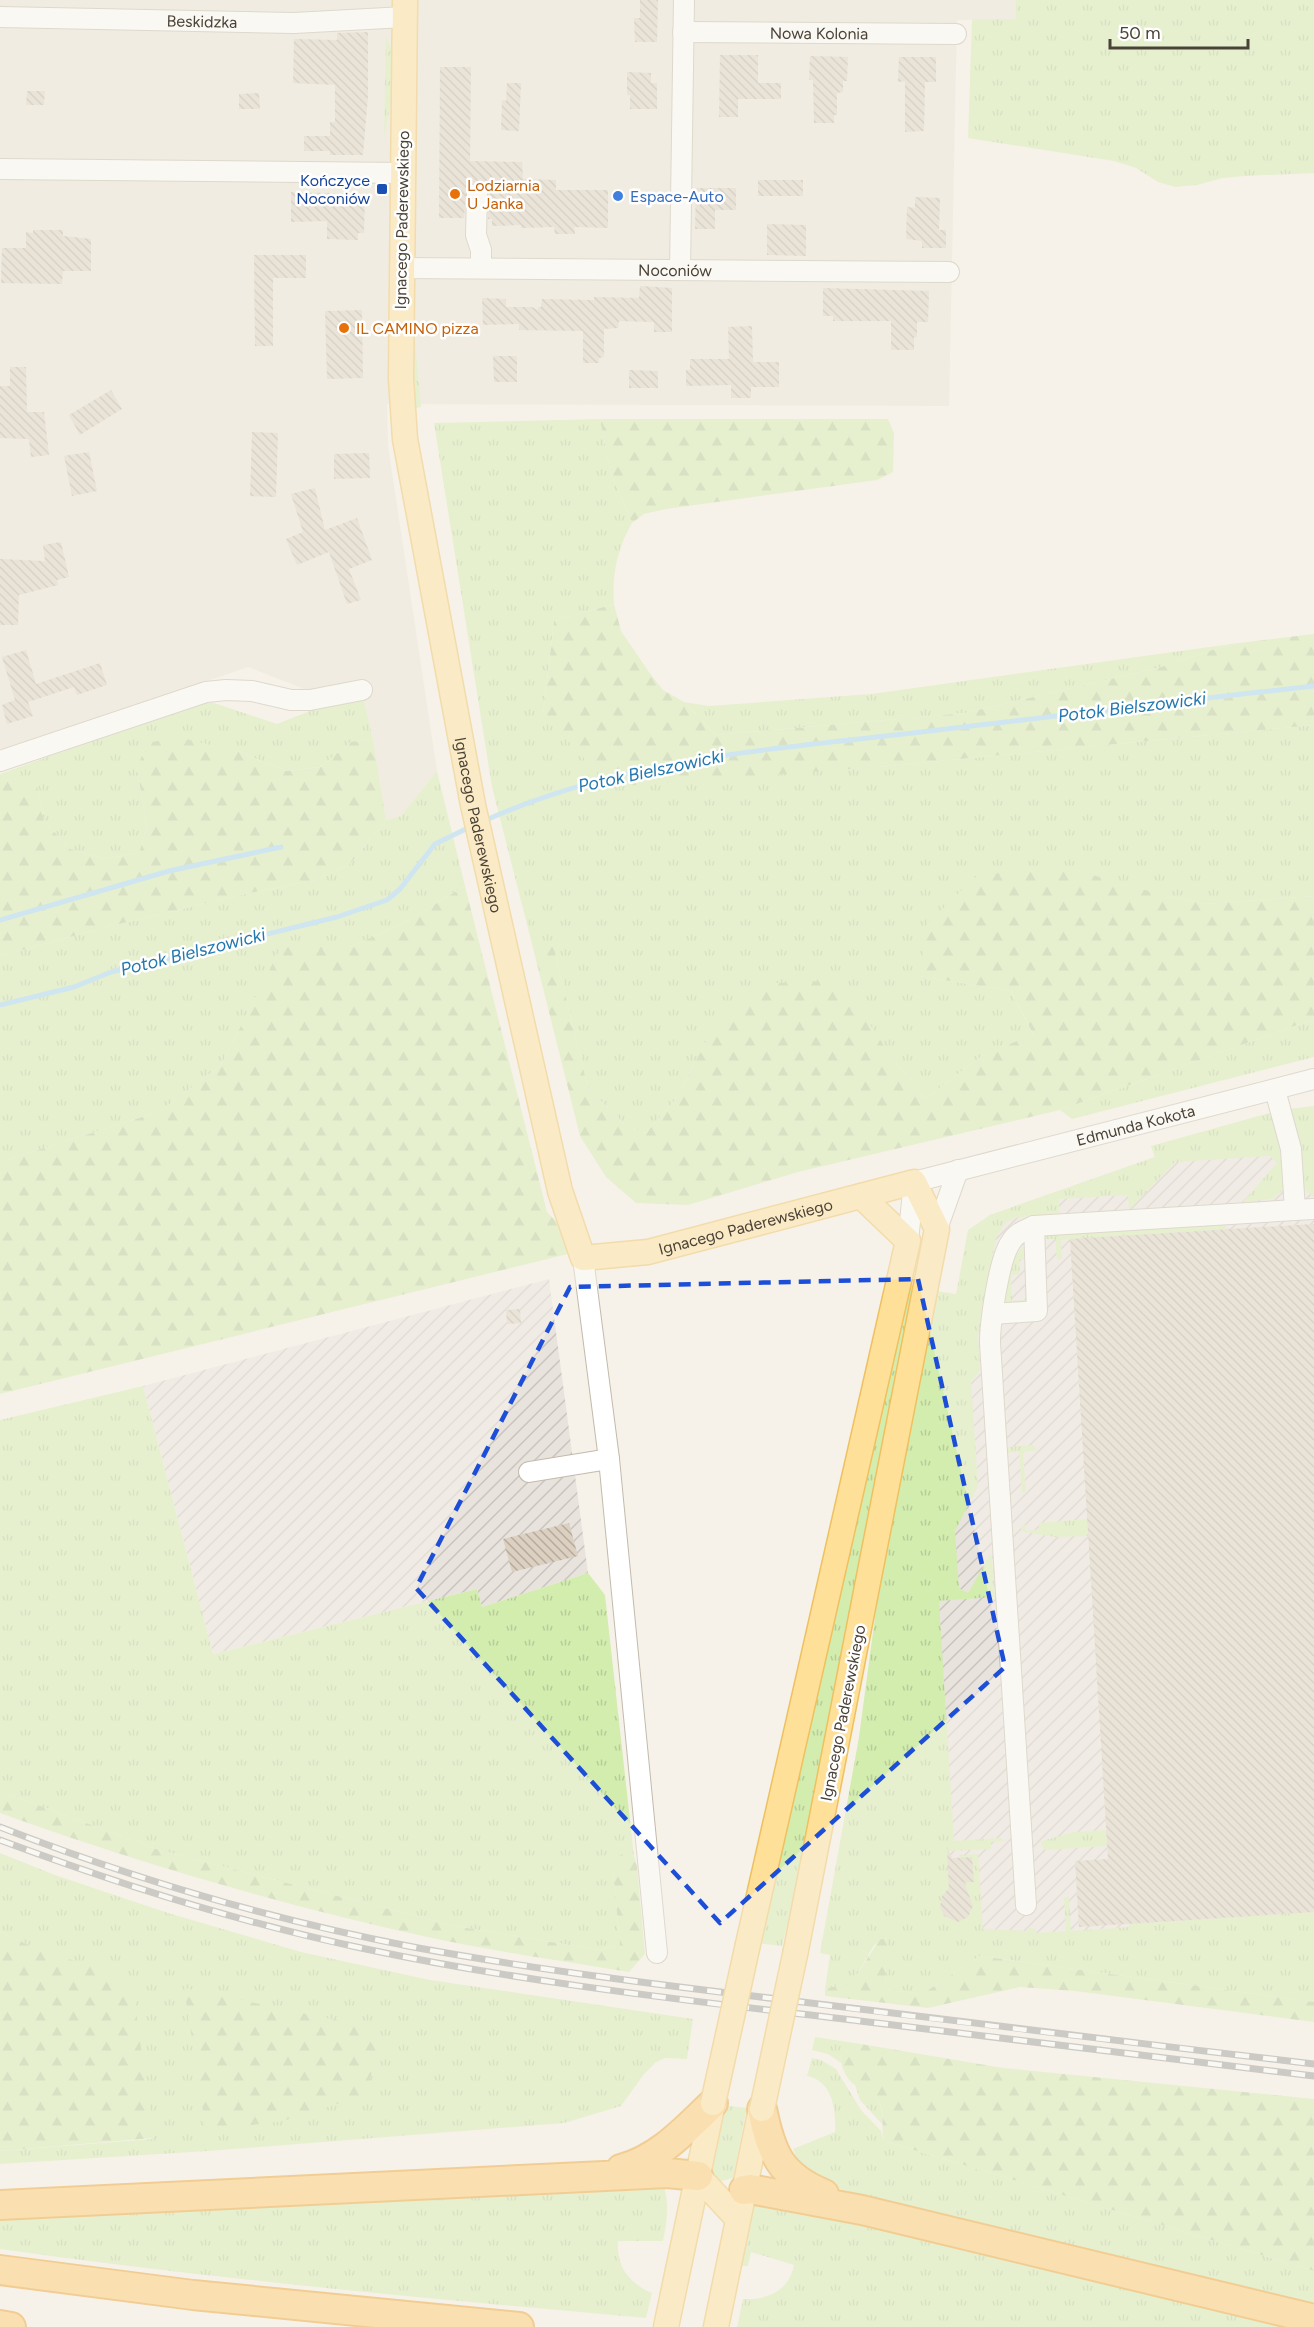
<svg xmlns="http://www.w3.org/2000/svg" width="1314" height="2327" font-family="Figtree,sans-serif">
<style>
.residential{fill:#eae4d7}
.industrial{fill:url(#industrial-furrows)}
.grass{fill:url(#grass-tufts)}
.forest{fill:url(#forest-firs)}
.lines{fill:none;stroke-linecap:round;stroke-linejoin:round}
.stream{stroke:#a1d6f7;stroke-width:5}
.building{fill:url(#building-back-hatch)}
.minor-casing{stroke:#c3baab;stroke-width:22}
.major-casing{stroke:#efc05f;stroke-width:27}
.highway-casing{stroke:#eca12e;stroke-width:32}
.minor{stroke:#fff;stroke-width:20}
.major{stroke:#ffe099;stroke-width:24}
.highway{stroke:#ffca6b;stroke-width:28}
.rail-casing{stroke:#999;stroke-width:7}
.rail{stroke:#fff;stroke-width:4.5;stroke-dasharray:14;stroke-linecap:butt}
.major-bridge-casing{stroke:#efc05f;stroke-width:27;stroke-linecap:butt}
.major-bridge{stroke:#ffe099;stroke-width:24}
.marked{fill:none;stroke:#1d4ed8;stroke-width:4.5;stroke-dasharray:12 8;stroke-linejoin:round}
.transit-dot{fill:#1a4fb4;stroke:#fff;stroke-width:2}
.food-dot{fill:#e8710a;stroke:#fff;stroke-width:2}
.shop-dot{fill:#3f7fe0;stroke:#fff;stroke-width:2}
.labels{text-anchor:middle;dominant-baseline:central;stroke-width:5;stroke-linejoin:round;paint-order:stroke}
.street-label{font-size:16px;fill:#4b4237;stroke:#fff}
.transit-label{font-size:16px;fill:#164399;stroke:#fff;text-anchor:end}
.food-label{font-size:16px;fill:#c56008;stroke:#fff;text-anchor:start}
.shop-label{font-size:16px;fill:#366cbe;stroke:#fff;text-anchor:start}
.water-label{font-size:18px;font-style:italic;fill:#2378b0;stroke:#fff}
</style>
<defs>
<pattern id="industrial-furrows" width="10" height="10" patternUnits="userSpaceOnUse" patternTransform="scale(1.5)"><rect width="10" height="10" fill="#e9e3de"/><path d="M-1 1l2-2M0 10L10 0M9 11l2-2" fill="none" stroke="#c9c4bf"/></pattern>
<pattern id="grass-tufts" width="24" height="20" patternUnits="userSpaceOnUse" patternTransform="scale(1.5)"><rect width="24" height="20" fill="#d3edaf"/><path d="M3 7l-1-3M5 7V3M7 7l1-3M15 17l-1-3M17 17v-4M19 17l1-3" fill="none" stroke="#b7cc97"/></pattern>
<pattern id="forest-firs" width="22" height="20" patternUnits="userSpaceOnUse" patternTransform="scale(1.5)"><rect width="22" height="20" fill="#d3edaf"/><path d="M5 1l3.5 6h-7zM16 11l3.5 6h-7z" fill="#b7cc97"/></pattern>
<pattern id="building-back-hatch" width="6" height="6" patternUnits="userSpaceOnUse" patternTransform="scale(1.5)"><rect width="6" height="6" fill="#dcd0c1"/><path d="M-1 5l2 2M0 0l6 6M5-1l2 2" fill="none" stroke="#b4aa9e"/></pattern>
</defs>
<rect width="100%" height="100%" fill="#f6f2e9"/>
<path class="residential" d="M0,0H1016V19L957,20L949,406L387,404L388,446L437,771L401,816L386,820L373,739L363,696L312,692L248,667L4,751L0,748Z"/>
<path class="industrial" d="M1314,1106V2002L887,1938L990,1215L1155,1157L1151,1146Z
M549,1279L588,1573L482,1607L477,1589L213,1654L143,1386Z"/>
<path class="grass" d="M1016,0H1314V173L1245,176L1223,178L1197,185L1175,187L1158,182L1136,168L1114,161L968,138L972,19H1016Z
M386,38C404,65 389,108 384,137Z
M415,284V342L421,407L412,409L413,286Z
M600,419L610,470L632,523C617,549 612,575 614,604L554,621L543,714L877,767L1314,725V896L1205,904L1166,896L919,976L1011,991L1033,1035L982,1056L925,1099L892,1058L709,1036L675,1100L646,1133L627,1127L588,1088L553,944H532L492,787L434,423Z
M1231,644L1158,668L965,713L716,735L684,702L709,706L871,694Z
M363,696L373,739L351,742L320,767L287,771L239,752L137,768L147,827L139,853L106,859L70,849L44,821L37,785L0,774L198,703H214L277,724L330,703Z
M437,771L465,886L406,922L350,947L281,948L221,1065L161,1111L0,1162V956L111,926L240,895L316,880L350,864L386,820L401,816Z
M1314,1019V1057L1072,1119L1060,1110Z
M1314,1106V1197L1307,1192L1302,1183L1288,1109Z
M1273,1112L1282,1144L1285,1188L1273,1199L1243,1202L1277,1163L1270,1156L1175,1162L1131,1208L1129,1209L1128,1195L1059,1199V1213L1014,1218L1005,1223L996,1238L978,1336L980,1371L971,1381L978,1486L955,1531L959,1588L968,1593L990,1555L992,1557L995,1597L939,1601L954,1841L1001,1838L1004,1841L991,1842V1849L948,1851L949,1883L973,1882L972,1857H959V1855L978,1854L983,1929L1027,1931L1029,1928L1036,1929V1933L1066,1931L1064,1897H1069L1071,1931L1129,1927V1924L1314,1912V2002L980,1956L922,1994L885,1989L886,1938L874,1945L858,1973L853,1978L846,1983L825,1989L830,1955L820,1953L859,1737L879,1587L936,1291L956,1294L968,1230L990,1215L1155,1157L1151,1146Z
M1226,1223V1229L1061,1240L1062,1259H1057L1055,1239H1042L1043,1235Z
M1023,1248L1025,1259L1019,1260L1020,1274L1011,1275L1012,1301L1027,1300V1303L1009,1306L1005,1300C1007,1282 1008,1259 1023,1248Z
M909,1285L915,1286L802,1865L782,1946L756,1943Z
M143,1386L213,1654L477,1589L482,1607L588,1573L605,1595L634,1856L627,1852L613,1871L620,1945L599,1950L455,1926L159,1850L0,1791V1420Z
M1033,1445L1038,1450L1023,1452L1026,1492L1022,1493L1019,1452L1004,1453L1009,1447Z
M1087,1519L1088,1536L1055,1537L1024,1532L1021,1529L1025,1523L1026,1531L1039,1529V1523Z
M1106,1830L1107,1846L1045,1850L1041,1845L1042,1841L1074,1832Z
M0,1853L55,1875L168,1913L301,1952L430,1980L693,2019L687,2059L665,2058L656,2062L644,2074L621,2106L564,2123L208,2151L0,2164V2151L152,2139L33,1947L0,1932Z
M815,2037L861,2044L858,2049L844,2052L840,2056L841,2063L828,2054L812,2050Z
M812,2058L821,2060L836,2069L861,2110L881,2131L884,2141L1314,2271V2304L843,2190C814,2181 804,2179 793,2149L835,2132C836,2110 833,2081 807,2076Z
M855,2085C876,2089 884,2104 882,2124L860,2100Z
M721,2105L747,2108L733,2178L718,2182L706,2173Z
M663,2184C670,2203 667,2221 663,2241H618C616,2267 629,2283 652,2293L646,2318C431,2299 214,2279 0,2249V2213Z
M754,2196L1298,2327H737L743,2299C767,2300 789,2291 794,2265L751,2252L748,2266H740Z"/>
<path class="forest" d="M600,419H888L894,433L893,472L877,480L666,509L644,514L632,523L610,470Z
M614,604L621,631L649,672L663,690L684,702L716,735L965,713L1158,668L1231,644L1314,634V725L877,767L611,787L543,714L554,621Z
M178,737L239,752L287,771L320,767L351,742L373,739L386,820L350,864L316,880L240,895L111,926L0,956V774L19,775L37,785L44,821L70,849L106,859L139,853L147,827L137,768L147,743Z
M1072,869L1166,896L1205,904L1314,896V1019L1060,1110L798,1172L688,1205L636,1203L606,1177L580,1136L532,944H553L588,1088L627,1127L646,1133L675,1100L709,1036L759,984L823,981L860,1009L892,1058L925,1099L982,1056L1033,1034L1011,991L919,976L928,923L979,874Z
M465,886L547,1212L584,1250L0,1394V1162L161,1111L221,1065L281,947H350L406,922Z
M0,1791L159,1850L455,1926L599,1950L620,1945L613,1871L614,1858L627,1852L634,1856L637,1866L645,1954L629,1972C564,1961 497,1952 432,1938C286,1906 141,1864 0,1813Z
M0,1932L33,1947L132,1980L153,2138L0,2151Z
M887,1938L885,1989L922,1994L980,1956L1314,2002V2022L1075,1991L1020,1987L928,2008L825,1996V1989L846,1983L858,1973L879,1940Z
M184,1988L378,2029L377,2056L365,2095L283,2121L206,2131Z
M861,2044L1003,2068L1314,2099V2271L884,2141C880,2127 886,2113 878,2100C872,2089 864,2090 855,2085C846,2080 841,2066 840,2056L844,2052L858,2049Z"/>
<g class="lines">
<path class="stream" d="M484,821C616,761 761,750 904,734C1040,718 1177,701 1314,686
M0,920L169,871L281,847
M0,1005L74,987L111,972L337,917L387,900L400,889L435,844L472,826"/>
</g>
<path class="building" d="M640,0H658L657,42H635L634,18H640Z
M368,32V96L363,155H330V151H304V136H330V122H335V85L293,83L294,39L337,40V33Z
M720,55H758V83H781V99H738V117H719Z
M810,56L848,57L847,81H843V92L837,93V115H834V123H814L813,80H809Z
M899,57H936V82H925L924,131L905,132V81L898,82Z
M440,67H471L470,161L522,162L523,179L556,180V190H608V228L574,227L575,234H555L554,227L521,228V225L492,226V219H488V189L478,182L471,184L467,188L464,218H439Z
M627,72L651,73V83H657V109H630V95H627Z
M507,83H521L519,131L501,130L502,100L506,101Z
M27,91H45L44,105H26Z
M259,93L260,109H239V94Z
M758,180H803V196H758Z
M696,188H736V210H715V229H695Z
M291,192L365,194L364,233H358V240L327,239V221L291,222Z
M915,197L940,198L939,230H946V248H922V241L906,239L907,207L915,208Z
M767,224L806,225V256L767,255Z
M33,230H63V236L91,239V271H63L62,284L1,283L2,248H26V232L33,233Z
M254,255H306V278H273V346H255Z
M640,286L672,288V332H654V322L619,321L618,328L604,329V357L599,358V363H583V331L519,330V324L483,325L482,298L506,299V307H532L538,310V307H541L542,299L594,300V297L639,298Z
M823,288L929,291L928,322H917V337H914V350H891V321H833V316H823Z
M362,310L363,378L327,379L325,311Z
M752,326L753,362H779V387H751V398H731V385L686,386V370H690V359H729L728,327Z
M493,356H517V382H494Z
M10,367H26L27,412H44L49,455L31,457L29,439L0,438V386H10Z
M629,370L658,371V388H629Z
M111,390L122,409L80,435L69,415Z
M252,432L278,433L276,497L250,496Z
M89,452L97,491L72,496L64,456Z
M369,453L370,478L334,479V454Z
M315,488L325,530L357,518L372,560L349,569L361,600L347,604L329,552L297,565L286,539L303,532L291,494Z
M61,542L69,577L57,580L58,585L19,595L18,625H0V559L45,561L43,545Z
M26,650L36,684L100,663L107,685L77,695L74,687L28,702L33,716L7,724L2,705L15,700L2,657Z
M1314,1224V1912L1079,1927L1075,1861L1108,1859L1070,1239Z
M520,1309L521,1323L507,1324L506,1310Z
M569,1523L578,1556L512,1572L503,1539Z
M947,1847L952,1858L972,1857L974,1882H964L973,1906L968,1917L958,1922L944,1916L940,1907L942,1896L949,1888Z"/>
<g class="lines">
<defs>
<g id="minor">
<path id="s1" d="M0,17L294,23L405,17"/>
<path id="s2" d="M683,32L956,34"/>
<path d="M0,169L403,173"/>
<path d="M477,194L476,235L481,250V268"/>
<path id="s3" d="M401,268L949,272"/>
<path d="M680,270L684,0"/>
<path d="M0,761L206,692L226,690L252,691L291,700H310L362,690"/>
<path d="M1275,1090L1291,1149L1295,1210L1314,1209"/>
<path d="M937,1229L958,1170"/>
<path id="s4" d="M908,1241L914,1182L1314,1079"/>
<path d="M583,1258L609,1459L657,1953"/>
<path d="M993,1314L1037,1311L1034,1226"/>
<path d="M529,1472L609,1459"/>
<path d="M1026,1905L990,1343C990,1322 999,1258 1011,1242C1016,1233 1025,1230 1034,1226L1295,1210"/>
</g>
<g id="major">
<path id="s5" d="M405,0L401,379L405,439L473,805L560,1191L583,1258L648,1252L914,1182L937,1229L796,1950"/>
<path d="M748,1944L908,1241L861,1196"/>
<path d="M698,2176L738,2219"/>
<path d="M666,2327L713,2103"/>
<path d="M716,2327L761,2109"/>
</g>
<path id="highway" d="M762,2109C771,2153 780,2176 824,2194
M621,2169C659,2159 686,2129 713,2103
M744,2190L750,2189L862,2210L1314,2319
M0,2205L667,2173L698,2176
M0,2270L193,2295L519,2327
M0,2325L11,2327"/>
</defs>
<use href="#minor" class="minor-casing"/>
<use href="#major" class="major-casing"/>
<use href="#highway" class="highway-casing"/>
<use href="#minor" class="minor"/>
<use href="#major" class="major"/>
<use href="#highway" class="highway"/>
<defs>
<path id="rail" d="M0,1827C134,1879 272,1920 413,1947C537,1970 661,1985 786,2000C962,2023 1138,2043 1314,2064
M0,1840C118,1884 238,1922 361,1948C525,1983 693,2001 860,2021C1011,2039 1163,2058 1314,2076"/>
</defs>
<use href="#rail" class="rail-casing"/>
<use href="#rail" class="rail"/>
<defs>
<path id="major-bridge" d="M713,2103L748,1944
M762,2109L796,1950"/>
</defs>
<use href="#major-bridge" class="major-bridge-casing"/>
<use href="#major-bridge" class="major-bridge"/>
</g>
<path d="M0 0H1314V2327H0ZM918,1279L1005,1667L720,1923L416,1588L570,1287Z" fill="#f6f2e9" fill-opacity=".55" fill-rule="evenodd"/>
<path class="marked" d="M918,1279L1005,1667L720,1923L416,1588L570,1287Z"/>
<rect class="transit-dot" x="376" y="183" width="12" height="12" rx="3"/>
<g class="food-dot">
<circle cx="455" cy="194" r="6"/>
<circle cx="344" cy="328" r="6"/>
</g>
<circle class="shop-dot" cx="618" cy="196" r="6"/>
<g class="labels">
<g class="street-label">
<text stroke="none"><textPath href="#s1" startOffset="202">Beskidzka</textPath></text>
<text stroke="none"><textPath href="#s2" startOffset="136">Nowa Kolonia</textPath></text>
<text transform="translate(402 220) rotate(-89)">Ignacego Paderewskiego</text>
<text stroke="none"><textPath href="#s3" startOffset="274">Noconiów</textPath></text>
<text stroke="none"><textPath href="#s5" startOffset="832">Ignacego Paderewskiego</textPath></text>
<text stroke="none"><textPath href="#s4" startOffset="288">Edmunda Kokota</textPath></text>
<text stroke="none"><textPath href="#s5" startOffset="1444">Ignacego Paderewskiego</textPath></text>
<text transform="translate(843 1713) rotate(-79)">Ignacego Paderewskiego</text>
</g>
<g class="transit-label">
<text x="370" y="180">Kończyce<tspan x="370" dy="18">Noconiów</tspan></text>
</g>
<g class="food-label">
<text x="467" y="185">Lodziarnia<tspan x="467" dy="18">U Janka</tspan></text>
<text x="356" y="328">IL CAMINO pizza</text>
</g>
<g class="shop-label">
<text x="630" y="196">Espace-Auto</text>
</g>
<g class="water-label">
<text transform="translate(1132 707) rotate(-7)">Potok Bielszowicki</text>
<text transform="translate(651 771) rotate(-12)">Potok Bielszowicki</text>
<text transform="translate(193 952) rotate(-14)">Potok Bielszowicki</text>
</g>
</g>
<path d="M1110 39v9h138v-9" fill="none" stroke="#4b4237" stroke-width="3"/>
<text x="1119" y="39" font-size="18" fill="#4b4237" stroke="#ffffff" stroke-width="4.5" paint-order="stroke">50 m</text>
</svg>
